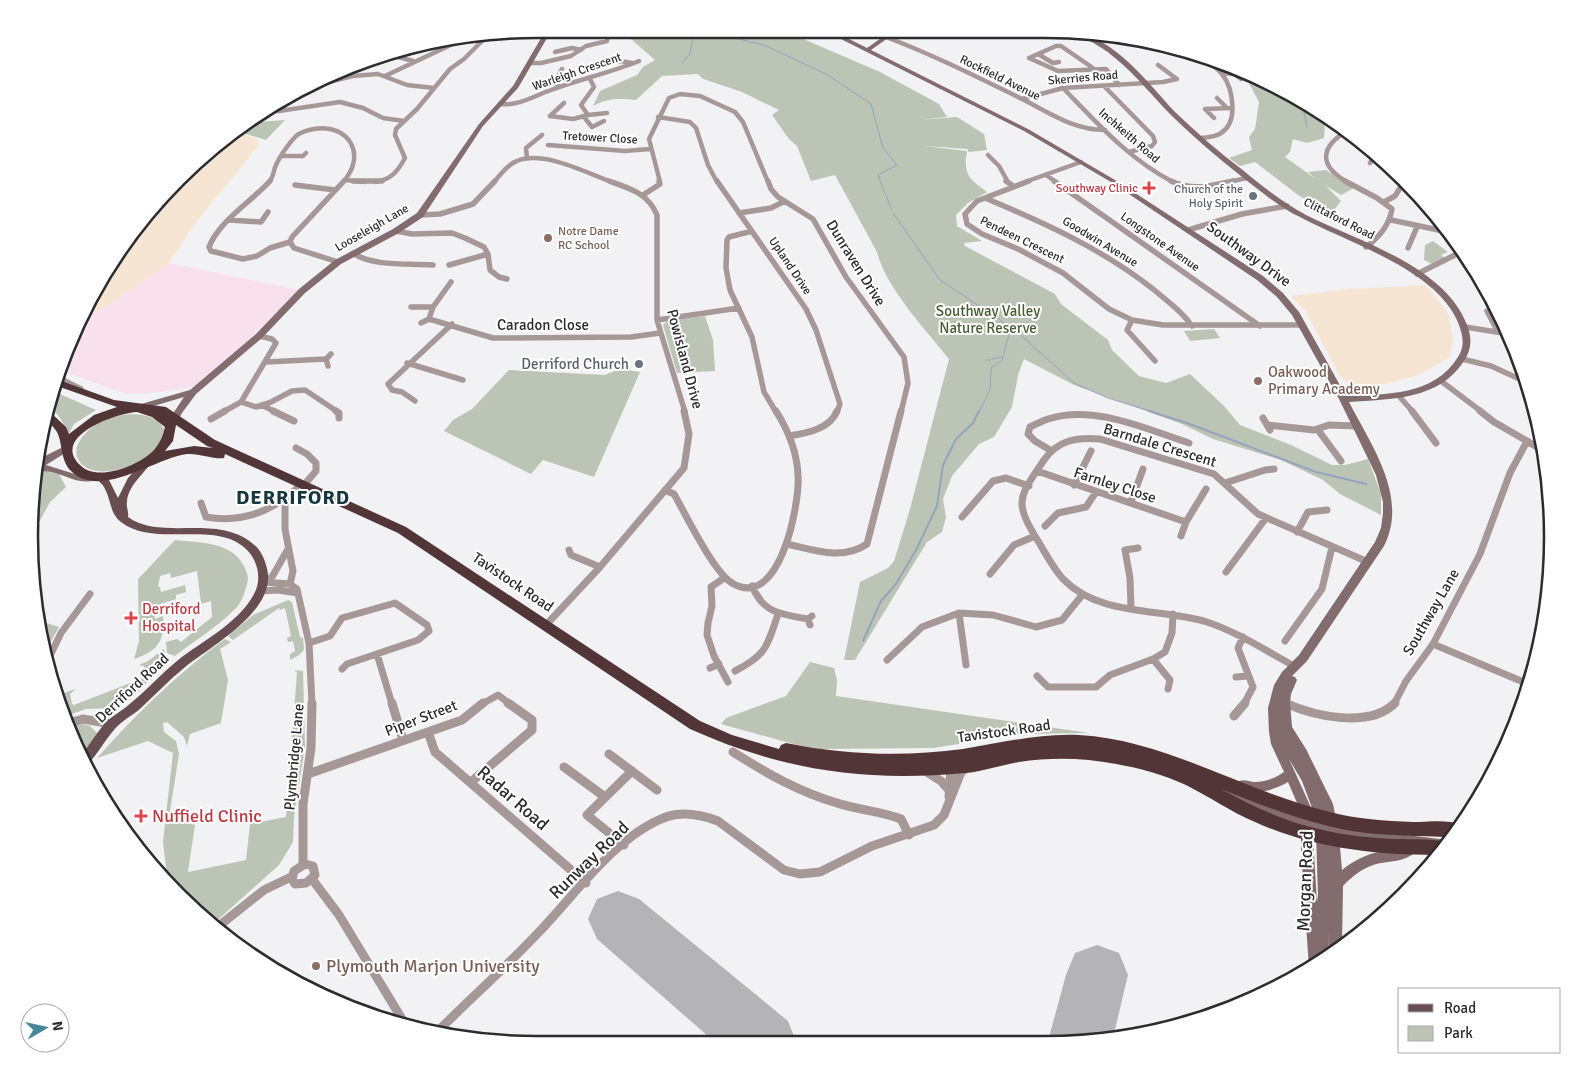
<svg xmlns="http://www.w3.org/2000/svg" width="1581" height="1073" font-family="Signika,sans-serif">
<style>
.commercial{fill:#f8e1ec}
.industrial{fill:#f6e5d3}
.green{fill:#bcc5b5}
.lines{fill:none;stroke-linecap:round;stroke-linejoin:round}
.stream-far1{stroke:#96a3be;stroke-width:1}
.stream{stroke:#96a3be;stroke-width:2}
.taxiway{fill:#b4b4b6;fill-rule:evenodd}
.runway{fill:#b4b4b6;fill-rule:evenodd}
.street-far3{stroke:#a79898;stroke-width:4.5}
.street-far2{stroke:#a79898;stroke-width:5.5}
.street-far1{stroke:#a79898;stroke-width:7}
.street{stroke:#a79898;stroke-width:9}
.secondary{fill:#836c6e;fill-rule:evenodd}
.primary{fill:#684e50;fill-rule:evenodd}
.highway{fill:#523537;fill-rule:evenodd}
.health-dot{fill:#e0444e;stroke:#fff;stroke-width:2}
.worship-dot{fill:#6b7280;stroke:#fff;stroke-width:2}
.education-dot{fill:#8d6e63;stroke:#fff;stroke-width:2}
.labels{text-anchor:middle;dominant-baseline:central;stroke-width:4;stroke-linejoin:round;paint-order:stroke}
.far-street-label{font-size:12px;fill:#2c2b2d;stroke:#fff}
.far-health-label{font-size:12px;fill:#be3a42;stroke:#fff;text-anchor:end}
.far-worship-label{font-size:12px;fill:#5b616d;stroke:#fff;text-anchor:end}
.far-education-label{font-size:12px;fill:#785e54;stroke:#fff;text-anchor:start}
.street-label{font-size:15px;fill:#2c2b2d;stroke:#fff}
.park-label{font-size:15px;fill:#485d31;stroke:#fff}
.worship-label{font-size:15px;fill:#5b616d;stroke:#fff;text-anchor:end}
.education-label{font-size:15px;fill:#785e54;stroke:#fff;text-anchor:start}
.health-label{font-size:15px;fill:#be3a42;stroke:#fff;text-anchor:start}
.near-street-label{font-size:18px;fill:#2c2b2d;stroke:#fff}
.near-health-label{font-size:18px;fill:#be3a42;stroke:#fff;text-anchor:start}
.near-education-label{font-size:18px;fill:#785e54;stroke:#fff;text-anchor:start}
.district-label{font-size:20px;font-weight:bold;letter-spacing:1px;fill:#16373e;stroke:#fff}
.rim{fill:none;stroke:#2c2b2d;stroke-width:2.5}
</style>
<rect width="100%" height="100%" fill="#f2f1f4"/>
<path class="commercial" d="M169,263L299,290L235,353L193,387L143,394L123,393L66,372L60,368L67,342L83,315L96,312L109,305Z"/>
<path class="industrial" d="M231,132H239L257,139L258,146L193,226L169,263L109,305L96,312L84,313L134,227L202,155Z
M1426,285L1449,315L1453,342L1449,358L1415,376L1380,385L1349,384L1339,375L1306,312L1291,296L1350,289Z"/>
<path class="green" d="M792,31L801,34V38L880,72L939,104L947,117L920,120L957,117L984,134L987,150L969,152L967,149L924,146L967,151C963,175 969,179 987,192L968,203L956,215L957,226L982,241L964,243L965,246L1055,294L1061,304L1108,340L1112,350L1139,376L1166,383L1190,374L1224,406L1240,425L1291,445L1332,465H1345L1368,459L1381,494V515L1340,494L1323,480L1281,460L1213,439L1182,424L1074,385L1024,359L1018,375L1012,407L994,437L979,444L952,476L943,499L946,517L942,532L927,542L855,660H844L860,582L888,568L894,561L910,509L949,359C926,330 886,288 877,252L835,175L811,181L797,146L789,139L772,115L779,110L742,92L703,79L698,74L662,76L636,100C620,98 607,98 593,106L600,91L637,75L643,67L655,60L623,32Z
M1243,72L1269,81L1329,118L1325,121L1324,138L1307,143L1293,139L1290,152L1285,157L1316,179L1308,172L1326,170L1354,188L1341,195L1326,186L1341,201L1331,214L1298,195L1255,162L1240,166L1229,158L1252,150L1249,137L1255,129L1259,102Z
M285,120L266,140L237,131H232L242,123Z
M1433,241L1448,252L1441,255L1445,258L1432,264L1424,260L1425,245Z
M705,316L713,340L715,371L677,373L663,325L667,321Z
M1214,329L1220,338L1190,341L1184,331Z
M620,369L640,372L594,477L543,460L531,474L444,431L453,420L472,409L509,370L605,375Z
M53,391L96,410L74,424L69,433L58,415L48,405Z
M132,414C147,415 157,417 165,430C164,434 163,438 162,442C151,462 103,481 84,466C63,449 90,426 106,419C114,416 123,415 132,414Z
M34,469L59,474L66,487L50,502L32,535L31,498L37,493L40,485H34L36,477Z
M175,540C199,543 231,541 244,566C247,572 249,577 247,584C245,592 242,602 236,608C218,627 195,640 175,656L167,653L166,642L177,639L181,642L212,617L211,601L201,604L197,571L171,578L170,573L160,576L158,587H160L161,592L185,585L186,592L176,595V599L160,604V609L154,613L155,619L163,616C165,641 158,651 134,659L139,641L138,579Z
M288,600L292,602L300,637L303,638L304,650L299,655L290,660V654L295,651L293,641L288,642L287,638L291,636L285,608L280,610L279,608L233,640L228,636L253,615Z
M37,620L59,627L44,654C41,644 36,634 41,625L38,624Z
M225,639L231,642L220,649L228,680L221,723L190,734L187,746L184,737L167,722L163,723L164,732L176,741L179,754L170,811L175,819L195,825L188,872L246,860L250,824L286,817L297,672L294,670L303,671L305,746L294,817L293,842L279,865L212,925L178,896L168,884L163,842L173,753L148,741L97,758C136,714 177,674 225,639Z
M164,649L166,657L171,660L129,700L121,706L113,708L86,709L63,717L57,695L76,689L70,694L72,704L74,705L143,678L145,676L144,666L139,665L148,661Z
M810,662L834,668L837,680L836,696L1089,733L1023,734L933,748L821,749L797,745L721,724L726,718L786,696Z
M83,724L90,726L97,733V737L80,757L66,727Z"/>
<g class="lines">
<path class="stream-far1" d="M704,31L764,45L828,75L871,104L883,148L897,165L878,175L884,192
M682,63L690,54L694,31
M1302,102L1307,127
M885,193L892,210
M893,213L940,280L1015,330L1074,383L1108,398L1153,412
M992,359L1002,357
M986,360H990
M979,412L990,390L991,368L1002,360L1011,328"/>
<path class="stream" d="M1149,411L1187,423L1316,472L1366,484
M863,641L881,601L896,584L916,550L937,506L943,465L956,439L973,423L979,411"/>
<path class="taxiway" d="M757,1025L766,1028L769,1037L766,1044H739C742,1034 747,1029 757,1025Z"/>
<path class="runway" d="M618,891L639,899L788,1021L797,1044H717L597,939L588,919L597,899Z
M1097,945L1119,953L1128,975L1113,1038L1049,1044L1048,1041L1066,975L1075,953Z"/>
<path class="street-far3" d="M545,36L575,34
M886,37C931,54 973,75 1016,96C1046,110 1071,130 1105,130
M1132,37L1146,45
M1095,41L1113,35
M555,52L572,48L581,50
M1038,54L1053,63L1059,62
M391,55L413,61
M1029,58L1058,71L1106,69L1119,85
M1029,58L1056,46H1061L1093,68
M530,63H541L571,56L586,46L607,41L608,37L597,32
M601,64L621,61L632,63
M1222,73L1234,74L1241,79
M385,76L476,33
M312,86L353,76L378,74L407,85L434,88
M1104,86L1153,136L1155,142L1152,146L1129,152
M559,87L554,83L562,69
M1064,89C1097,123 1130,160 1173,182
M1217,98L1226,107
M1022,99L1063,88L1163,82L1177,79L1158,65
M500,104C519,106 534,96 551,90C580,79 610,73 639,61
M264,110L279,111L340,102L363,108L383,118L404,121
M588,115L607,113
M550,116L573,119L588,115L581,105L594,87L590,79
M550,116L564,103
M584,117L592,127L604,121
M658,117L690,122L696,128L708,165L717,182
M1214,118L1205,109L1231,108
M1202,138C1208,137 1216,137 1221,133C1239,122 1233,88 1222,74C1218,69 1212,65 1208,60
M548,145L625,151L650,149
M988,155L999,166L1008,182
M283,156H303L306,153
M527,158L526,148L542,135
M1370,163L1376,153
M1046,175L1056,182
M346,180L365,182
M269,182C274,177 273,171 276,165C280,156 289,143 296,136C301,132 308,130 314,129C350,123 367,156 343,182
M375,182C391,180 398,171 405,158L395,135L396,129L417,109L450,69L464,59L490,33
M494,182C500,175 508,164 517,161C544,150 586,173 612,182
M660,182L649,139L669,98L680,94L700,96L735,112L743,122L768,182
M1025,182L1081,162
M1228,182L1247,178
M1347,182C1318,165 1320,147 1348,130"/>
<path class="street-far2" d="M270,181C252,201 219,221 209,247L211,251L243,259L257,256L270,248L290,242L292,237L344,181
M353,181H382
M609,181C629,188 648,193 657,215V320L685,412
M717,181L806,309L816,330L840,404L837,412
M768,181L771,189L778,197L813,219L846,277L904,357L908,383L901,412
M1006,181L1013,186
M1029,181L977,201L965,214L967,224L982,234L1018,249L1063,273L1109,309L1132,320L1163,325H1302
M1054,181L1260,326
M1171,181C1191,191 1212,186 1233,181
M1345,181L1377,198L1392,209C1389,226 1379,237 1366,247
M295,185L335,190
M643,195L660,184L659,181
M985,198C1045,223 1102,249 1153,289C1167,301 1182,311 1192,326
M1384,202L1395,196L1402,185
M739,213L771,208L785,201
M420,215L440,214L473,204L495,181
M230,220L261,222L268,212
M1391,220L1448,232
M1188,230L1242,214L1287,206
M396,231L412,234L452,233L465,238L484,247L488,254L490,270L499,277L507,279
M752,231L729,237L727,240L726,268L730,290L752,337L764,392L776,412
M290,242L294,248L338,262
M1459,245V253L1468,258
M1408,248L1417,227
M354,254C377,267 407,263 433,265
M449,265L488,254
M1417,274L1459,253
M411,307H433L429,319L493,338L631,337L660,333
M433,307L451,282
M1487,311L1498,332
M1499,319H1501
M657,320L739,308
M1132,320L1127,330L1155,361
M421,323L429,319
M1465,327L1509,334
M1462,359L1491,366L1526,382
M266,362L326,359
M407,363L463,380
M328,366L326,359L331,354
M57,377L81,389
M1441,381L1482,412
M1399,396L1413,412
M415,401L402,392L392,390L388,384L452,324
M241,402L256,407L269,403L292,391L305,390L338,412
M261,405L276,412
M223,412L241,402L276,343L272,339L259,336"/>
<path class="street-far1" d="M273,411L294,421
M336,411L339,413V418
M1412,411L1436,443
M1480,411L1494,422L1544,451
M1263,418L1270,430
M211,419L225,411
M1267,425L1314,430L1329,425L1356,426
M1318,430L1341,461
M789,436C807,433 830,429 837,411
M296,448L307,454L316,463V471L304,485
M1050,450L1035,441L1028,434L1030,427C1036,424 1042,421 1048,419C1093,404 1146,429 1189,443
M1037,471L1186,522
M1225,483L1265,470L1274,469
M1074,485L1091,451
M665,490L674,494C686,515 713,571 732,583C780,612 800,503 798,475C797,452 788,430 776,411
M285,501V529L293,571L290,584
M1131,502L1143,469
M201,503L206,517C241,523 270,513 296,489
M962,517L993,481L1006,478L1029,486
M1045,526L1058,513L1086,507L1096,492
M1297,532L1308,512L1327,510
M1181,536L1186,522L1206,489
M787,544C814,550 842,561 867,544L901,411
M569,550L571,555L600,567
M1226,572L1266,518
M990,574L1014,545L1035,536
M724,578L711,587L712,606L708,623L707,635L714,656L728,682
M263,582L290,584L297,589L309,643L312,704
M264,582L272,577L288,549
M752,586C764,614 781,614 808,619
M261,591L278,590L298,593
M1131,608L1130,578L1125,550L1138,548
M959,613L966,665
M546,625L600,567L684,468L689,434L684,411
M810,625L808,619L812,616
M1243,637L1238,648L1253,687L1244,704
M1285,641L1322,589L1332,547
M309,643L330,636L342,618L395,603L427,625L429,631L418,640L347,664L342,669
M1433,644L1528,684
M377,654L392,704
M1153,659L1170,680L1168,689
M887,660L922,627L959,613L993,615L1036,627L1062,620L1083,594
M47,662L61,633L90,594
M1292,665C1265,650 1237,632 1207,622C1161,608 1100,617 1063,579C1053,568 1046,554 1038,541C1014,502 1018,498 1044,460C1058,440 1076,437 1100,439L1214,474L1258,514L1368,562
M710,668L719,664
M735,671C767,655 767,646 778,614
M1037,676L1048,687H1096L1110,675L1153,659L1165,652L1172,633L1173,614
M1236,677L1248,676
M1284,702L1288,704
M482,704L498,695L510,704
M1394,704L1406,681L1433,644L1480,554L1510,473L1525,445L1529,442"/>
<path class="street" d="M392,703L403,740
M1285,703C1314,716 1369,729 1395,703
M1234,716L1245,703
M65,724L83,719L112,724
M428,732L435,752L586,883
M733,752C766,773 799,792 837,803C858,810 881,811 901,819L909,835
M609,754L657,790
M564,767L605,797
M925,771L941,781L949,790
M308,774L462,720L483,703
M471,782L532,730V720L508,703
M949,797L951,768L953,766
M624,845L587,815L632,771
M303,864V804L311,748L312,703
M305,864L313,866L315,875L306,883L295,884L292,879L294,871Z
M312,879L339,915L405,1024
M215,929L264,890L291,877
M435,1034C469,1000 505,968 538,933C575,895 615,836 666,817C683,811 702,815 718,821L784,870L800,874L820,872L872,846L934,825L944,815L961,772L967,768"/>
<path class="secondary" d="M823,30H831L867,48C879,40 890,30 905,30L888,38L871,50L1028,129L1115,180L1263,276L1283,293L1299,312L1346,396C1386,394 1434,396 1458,357C1465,347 1463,336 1459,325C1439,270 1348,243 1300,217C1289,212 1278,204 1268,197C1235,172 1203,146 1173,117C1153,97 1136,75 1115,58C1106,50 1096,44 1086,39C1081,36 1074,35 1069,31C1113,35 1147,82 1175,112C1197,133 1220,153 1244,171C1263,187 1284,203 1306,215C1358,241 1445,266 1467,325C1472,338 1472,349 1464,361C1439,400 1391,399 1349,402C1371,445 1409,497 1384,546L1307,661L1292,676L1295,677L1297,680L1291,694L1290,702L1292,727L1306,749L1333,804L1337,824L1354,829L1449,840L1441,849L1418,847L1416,852C1404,862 1390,861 1376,864C1363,868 1352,876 1343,886L1342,946L1330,956L1328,952L1329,931L1328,958L1309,968L1301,850V827L1245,807L1212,788L1210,784L1212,780L1216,779L1253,799L1301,816V812L1288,782C1272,791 1256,795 1239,789L1237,785L1239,781C1245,779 1249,782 1255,782C1266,782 1275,778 1284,772L1271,744L1269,732L1268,708L1274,685L1282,672L1299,655L1375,542L1381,528L1383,513V502L1376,475L1339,399L1292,315L1277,297L1257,280L1111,182L1024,131ZM1289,759L1302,781L1315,816L1313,820V812ZM1316,835L1318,894L1317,902L1313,837ZM1339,836L1354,841L1405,846C1397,851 1387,850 1378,852C1365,855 1353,861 1342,870Z
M544,33H550L518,88L483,126L423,217L399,233L341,264L305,293L262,338L196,394L182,413L174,428H168L166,426L174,412L184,397L137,411L134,410L133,408L134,406L190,390L256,334L299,289L335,260L393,229L417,213L479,124L513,86Z
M67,445L70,446L72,448L70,450L46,465L78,475L99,474L102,475L104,477L102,479C81,485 74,479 55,473C48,471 41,471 34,470L35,461Z"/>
<path class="primary" d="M145,461L150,464C142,476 128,486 127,502C126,507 129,512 128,517C161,541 216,514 252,543C259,548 264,557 266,565C281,609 212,645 184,668C169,680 156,694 142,707C136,713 128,717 121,723C107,734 97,758 85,766L80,757C89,745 96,734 105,723C113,715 124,710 132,702C148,689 161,674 177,661C203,640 238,624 254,594C262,580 258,562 248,551C218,518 155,549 121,522C110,514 111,500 105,489C103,484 98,481 95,477L100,474L109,480L118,498L128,478L142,462Z"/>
<path class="highway" d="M56,379L114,400L166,407L215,440L406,527L700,721L732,735L779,749L781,745L786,743C844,755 904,757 963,749C1001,743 1039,733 1079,735C1167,740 1245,792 1330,812C1357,819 1385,821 1413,822C1428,822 1448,819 1462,825L1452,837C1418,836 1385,836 1352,831C1307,823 1263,806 1221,789C1272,818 1319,834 1378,838C1394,840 1434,838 1447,842L1437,855C1374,855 1312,848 1255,822C1231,812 1210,797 1186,785C1164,775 1140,768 1116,764C1084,758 1052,757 1019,762C1001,765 984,771 966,773C864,782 784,771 690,729L398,533L225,454L224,458C216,460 199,453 187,454C155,458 100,500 71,471C60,460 63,444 57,432C54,427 48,422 45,417L47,409L66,427L69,434L94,415L117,407L54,385ZM137,412L152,417L165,427C163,436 160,443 154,450C140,465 97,483 80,465C50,436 117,413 137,412ZM176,425L207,446L213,448L194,446L165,451L173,441Z"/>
</g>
<g class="health-dot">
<path d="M1146.5 180.5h5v5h5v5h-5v5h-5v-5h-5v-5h5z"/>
<path d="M128.5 610.5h5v5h5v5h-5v5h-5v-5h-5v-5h5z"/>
<path d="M138.5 808.5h5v5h5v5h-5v5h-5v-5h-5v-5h5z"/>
</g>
<g class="worship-dot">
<circle cx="1253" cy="196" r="5"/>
<circle cx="639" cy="364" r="5"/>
</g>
<g class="education-dot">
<circle cx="548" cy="238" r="5"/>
<circle cx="1258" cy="381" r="5"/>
<circle cx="316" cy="966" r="5"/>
</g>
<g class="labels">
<g class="far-street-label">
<text transform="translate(577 72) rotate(-19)">Warleigh Crescent</text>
<text transform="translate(1000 78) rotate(26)">Rockfield Avenue</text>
<text transform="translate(1083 78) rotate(-5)">Skerries Road</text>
<text transform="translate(1129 136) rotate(41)">Inchkeith Road</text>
<text transform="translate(600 138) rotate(3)">Tretower Close</text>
<text transform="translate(1339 219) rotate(27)">Clittaford Road</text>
<text transform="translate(372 228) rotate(-30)">Looseleigh Lane</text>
<text transform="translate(1022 240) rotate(26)">Pendeen Crescent</text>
<text transform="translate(1100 242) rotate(31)">Goodwin Avenue</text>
<text transform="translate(1160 242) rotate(35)">Longstone Avenue</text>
<text transform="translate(790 266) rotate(56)">Upland Drive</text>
</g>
<g class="far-health-label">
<text x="1138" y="188">Southway Clinic</text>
</g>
<g class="far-worship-label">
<text x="1243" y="189">Church of the<tspan x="1243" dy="14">Holy Spirit</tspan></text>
</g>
<g class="far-education-label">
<text x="558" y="231">Notre Dame<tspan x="558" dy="14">RC School</tspan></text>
</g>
<g class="street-label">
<text transform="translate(1249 254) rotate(36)">Southway Drive</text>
<text transform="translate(856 263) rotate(58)">Dunraven Drive</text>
<text x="543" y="325">Caradon Close</text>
<text transform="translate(685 359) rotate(75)">Powisland Drive</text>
<text transform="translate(1160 445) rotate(17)">Barndale Crescent</text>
<text transform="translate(1115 485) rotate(18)">Farnley Close</text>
<text transform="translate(513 582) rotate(34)">Tavistock Road</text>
<text transform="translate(1431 612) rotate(-60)">Southway Lane</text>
<text transform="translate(132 688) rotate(-43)">Derriford Road</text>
<text transform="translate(421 718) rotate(-21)">Piper Street</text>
<text transform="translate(1004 731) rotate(-8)">Tavistock Road</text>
<text transform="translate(294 757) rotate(-85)">Plymbridge Lane</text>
</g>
<g class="park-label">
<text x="988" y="311">Southway Valley<tspan x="988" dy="17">Nature Reserve</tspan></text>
</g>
<g class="worship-label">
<text x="629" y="364">Derriford Church</text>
</g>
<g class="education-label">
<text x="1268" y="372">Oakwood<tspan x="1268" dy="17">Primary Academy</tspan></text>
</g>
<g class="health-label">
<text x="142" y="609">Derriford<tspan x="142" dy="17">Hospital</tspan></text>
</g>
<g class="near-street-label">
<text transform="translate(513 798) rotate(41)">Radar Road</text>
<text transform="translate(589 860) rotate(-44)">Runway Road</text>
<text transform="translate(1305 881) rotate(-88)">Morgan Road</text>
</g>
<g class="near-health-label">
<text x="152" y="816">Nuffield Clinic</text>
</g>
<g class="near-education-label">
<text x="326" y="966">Plymouth Marjon University</text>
</g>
<g class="district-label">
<text x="293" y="497">DERRIFORD</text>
</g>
</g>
<path d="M0 0H1581V1073H0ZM537 38H1045A499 499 0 0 1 1544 537V537A499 499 0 0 1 1045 1036H537A499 499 0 0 1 38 537V537A499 499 0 0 1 537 38Z" fill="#fff" fill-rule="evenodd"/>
<path class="rim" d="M537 38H1045A499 499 0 0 1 1544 537V537A499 499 0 0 1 1045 1036H537A499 499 0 0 1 38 537V537A499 499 0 0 1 537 38Z"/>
<rect x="1398" y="988" width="162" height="65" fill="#ffffff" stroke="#abaaab"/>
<rect x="1408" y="1004" width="25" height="8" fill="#684e50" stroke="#abaaab"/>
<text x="1444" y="1013" font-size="15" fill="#2c2b2d">Road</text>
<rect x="1408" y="1026" width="25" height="15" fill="#bcc5b5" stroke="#abaaab"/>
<text x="1444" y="1038" font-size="15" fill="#2c2b2d">Park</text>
<g transform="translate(45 1028) rotate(81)"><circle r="24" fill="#ffffff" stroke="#abaaab"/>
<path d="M0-4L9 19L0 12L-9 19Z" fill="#448796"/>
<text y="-8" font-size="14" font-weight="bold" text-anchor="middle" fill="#2c2b2d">N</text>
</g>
</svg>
